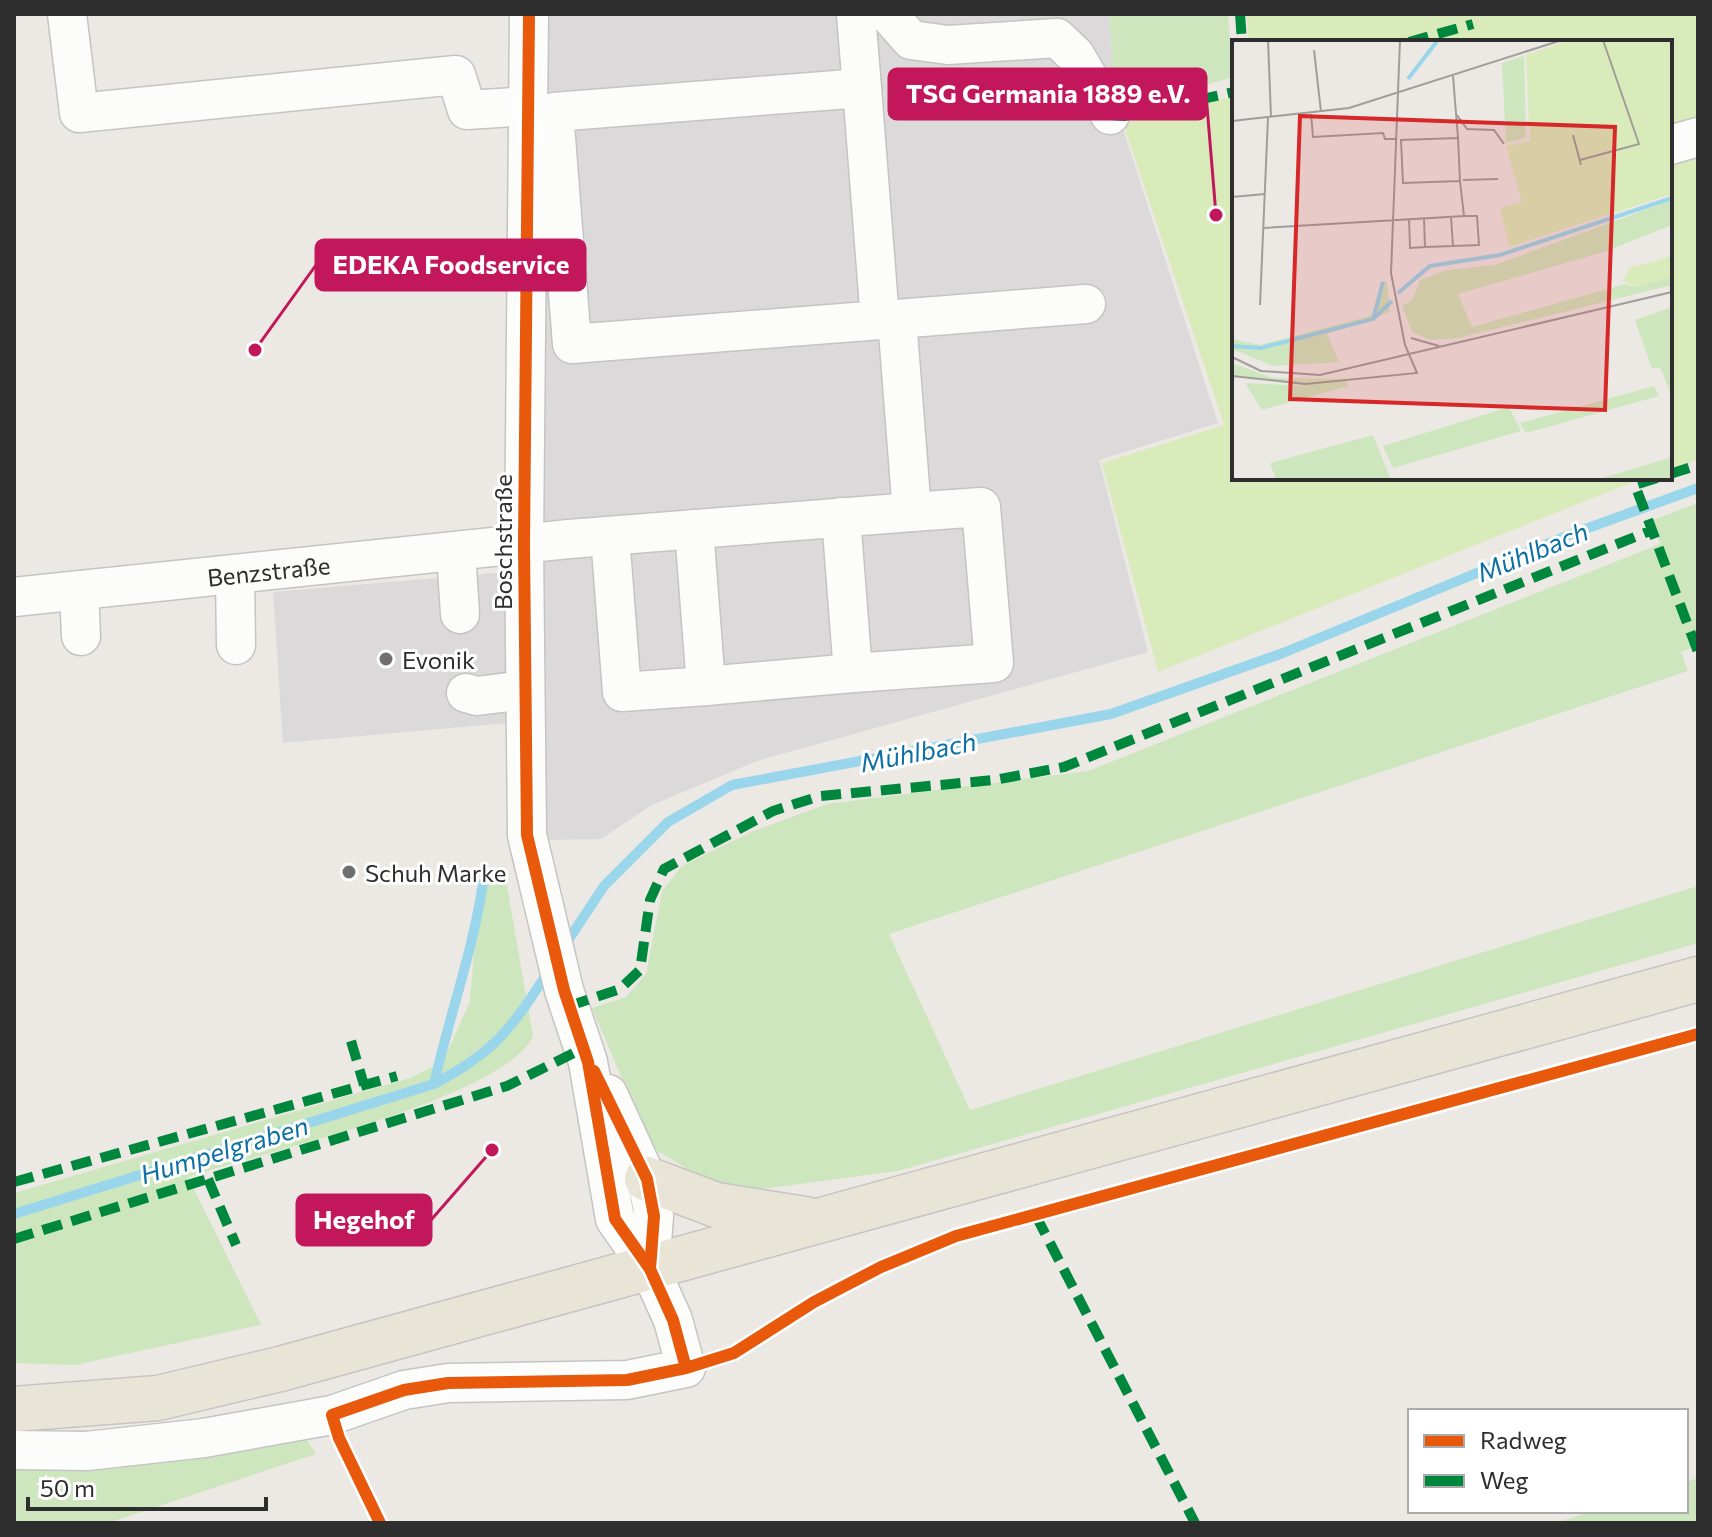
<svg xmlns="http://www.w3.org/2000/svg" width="1712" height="1537" font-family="Commissioner,sans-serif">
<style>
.industrial{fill:#dcd9db}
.green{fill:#cee6be}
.pitch{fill:#d9eabb}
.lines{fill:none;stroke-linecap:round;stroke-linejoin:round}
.stream{stroke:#99d6ec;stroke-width:10}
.minor-casing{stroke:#c5c4c5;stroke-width:41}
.major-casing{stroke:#c6c5c4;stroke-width:47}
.minor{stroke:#fcfcfb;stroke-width:38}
.major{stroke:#e8e4d6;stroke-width:44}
.quiet{stroke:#00873e;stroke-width:10;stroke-dasharray:20 10;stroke-linecap:butt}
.cycleway-casing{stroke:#fff;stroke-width:17}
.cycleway{stroke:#e8590c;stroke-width:12}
.poi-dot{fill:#706f6e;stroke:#fff;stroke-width:3}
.labels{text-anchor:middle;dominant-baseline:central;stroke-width:6;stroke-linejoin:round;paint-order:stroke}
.street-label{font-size:24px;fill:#2e2e2e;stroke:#fff}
.poi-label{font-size:24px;fill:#2e2e2e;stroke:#fff;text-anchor:start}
.water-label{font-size:26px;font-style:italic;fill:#0d6fa3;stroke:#fff}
.inset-river{fill:none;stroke:#99d6ec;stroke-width:4}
.inset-road{fill:none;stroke:#a09e9b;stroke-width:2}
.view{fill:#d62828;fill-opacity:0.15;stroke:#d62828;stroke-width:4}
.inset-edge{fill:none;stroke:#2e2e2e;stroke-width:4}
.leader{fill:none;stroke:#c2185b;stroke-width:3}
.callout-dot{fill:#c2185b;stroke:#fff;stroke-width:3}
.callout{fill:#c2185b;stroke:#c2185b;stroke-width:3}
.callout-label{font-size:26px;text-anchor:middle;font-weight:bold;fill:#fff}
</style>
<rect width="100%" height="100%" fill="#ece8e4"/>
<path class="industrial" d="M546,14H1109L1115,104L1218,423L1099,460L1148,652L757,761L652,805L601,839L547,840L542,720L283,743L273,592L542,569Z"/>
<path class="green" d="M1109,14H1228L1233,77L1125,108L1115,104Z
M1698,503V646L1681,652L1688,671L889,934L970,1110L1698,886V943L898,1171L746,1191L694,1173L651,1147L592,1008L626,997L646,974L662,891L682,866L751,832L827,804L1088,771L1660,544L1653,520Z
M480,880H506L533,1036C504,1099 259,1153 188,1177L261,1325L75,1365L14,1363V1193L410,1078L443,1062L470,1001Z
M300,1430L316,1454L108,1523H14V1458Z
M1698,1478V1523H1555L1593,1511H1686V1482Z"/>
<path class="pitch" d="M1246,14H1698V460L1670,469V42H1249Z
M1234,96V478H1643L1158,672L1102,463L1224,425L1123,123Z"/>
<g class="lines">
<path class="stream" d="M565,945L604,886L668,822L732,785L1111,714L1283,653L1566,536L1698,488
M434,1084C449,1017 473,951 483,883
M14,1214L434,1084C497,1051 512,1027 550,969"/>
<defs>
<g id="minor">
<path d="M67,14L79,113L456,75L467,110L528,106"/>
<path d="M856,14L862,88"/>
<path d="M888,14L911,40L948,45L1057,38L1075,55L1110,115"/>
<path d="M862,88L880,320L572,344L554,112Z"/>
<path d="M1670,145L1698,137"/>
<path d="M897,319L1086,304"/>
<path d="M610,536L622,692L706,686L694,529"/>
<path d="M456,552L460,614"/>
<path d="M235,575L236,645"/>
<path d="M79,591L81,636"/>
<path id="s1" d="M14,597L569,539L912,512L897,319L880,320"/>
<path d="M853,673L994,663L981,507L912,512"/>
<path d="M706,686L853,673L841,517"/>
<path d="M466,693L477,696L524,690"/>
<path d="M608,1094L647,1179L654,1216L650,1269"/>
<path d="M14,1450L87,1451L204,1438L332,1415L404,1390L448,1383L627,1380L686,1368L673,1320L650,1269L615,1219L588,1062L564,990L527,835L524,545L529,14"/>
</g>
<path id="major" d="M647,1179L716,1205L805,1219
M14,1409L158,1398L280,1369L1698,979"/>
</defs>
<use href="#minor" class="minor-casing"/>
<use href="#major" class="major-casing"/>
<use href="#minor" class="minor"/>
<use href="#major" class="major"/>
<path class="quiet" d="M1240,14L1242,42
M1409,42L1473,24
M1110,115L1124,116L1234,92
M1670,474L1698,465
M1657,478L1635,485L1698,652
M569,1006L620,989L640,970L650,900L664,869L773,811L820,796L994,780L1064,767L1652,530
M351,1041L364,1085
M208,1179L236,1245
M14,1182L397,1076
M1036,1216L1195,1523
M14,1239L507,1086L584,1048"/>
<defs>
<path id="cycleway" d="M529,14L524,545L527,835L564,990L588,1062L615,1219L650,1269L673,1320L686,1368
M594,1071L647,1179L654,1216L650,1269
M380,1523L339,1438L332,1415L404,1390L448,1383L627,1380L686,1368L734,1353L814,1302L881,1267L956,1236L1698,1034"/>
</defs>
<use href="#cycleway" class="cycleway-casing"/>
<use href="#cycleway" class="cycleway"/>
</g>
<g class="poi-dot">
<circle cx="386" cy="659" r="8"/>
<circle cx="349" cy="872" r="8"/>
</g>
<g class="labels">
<g class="street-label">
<text transform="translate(502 542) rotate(-90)">Boschstraße</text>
<text stroke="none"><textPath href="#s1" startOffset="256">Benzstraße</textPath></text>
</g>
<g class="poi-label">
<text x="402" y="659">Evonik</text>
<text x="365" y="872">Schuh Marke</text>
</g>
<g class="water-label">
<text transform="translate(1532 551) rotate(-22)">Mühlbach</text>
<text transform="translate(918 751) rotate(-11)">Mühlbach</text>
<text transform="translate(224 1149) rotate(-17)">Humpelgraben</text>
</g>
</g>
<g transform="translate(1232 40)">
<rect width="440" height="440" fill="#ece8e4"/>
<path d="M292,16L294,98L274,103L270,23ZM440,160V185L375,211L226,254L240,287L393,244L404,247L440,236V245L226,298L198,300L180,292L170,266L180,260L188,240L215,230L263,225ZM150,241L155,242L158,272L95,294L107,322L42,326L0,309V299L28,305L142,275ZM440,267V356L428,327L420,329L403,280ZM0,323L41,338L120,339L114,342L116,346L30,370L13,343L75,346L0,336ZM422,346L427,356L294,393L288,383ZM277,367L289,391L161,428L151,406ZM141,395L159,440H44L38,423ZM440,417V440H364Z" fill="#cee6be"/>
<path d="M337,0H440V154L277,207L268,168L290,162L274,106L298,101L294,15ZM440,216V236L404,247L391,241L398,228Z" fill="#d9eabb"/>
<path class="inset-river" d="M176,39L206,0M166,253L198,226L268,215L440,158M141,279L151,242M0,306L29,308L141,279L160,261"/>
<path class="inset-road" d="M36,0L39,77M82,10L89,72M221,36L226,98M79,74L81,97L151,93L153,99H164M225,75L235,89L262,90L272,104M0,81L117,68L330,0M341,95L349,125M226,98L228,141L171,143L169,100ZM348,120L407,104L371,0M231,140L266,139M0,157L33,154M177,179L178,208L193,207L192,178M31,188L232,176L228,141M221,206L247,205L245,176H232M193,207L221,206L219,177M28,265L36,77M179,298L207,306M0,317L29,331L88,335L440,252M0,336L74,344L185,333L173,305L159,233L168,0"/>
<path class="view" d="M68,76L383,87L373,370L58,359Z"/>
<rect width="440" height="440" class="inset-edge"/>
</g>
<path class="leader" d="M1216 215L1206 94M255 350L316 265M492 1150L431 1220"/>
<g class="callout-dot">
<circle cx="1216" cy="215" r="8"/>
<circle cx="255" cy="350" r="8"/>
<circle cx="492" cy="1150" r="8"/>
</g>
<g class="callout">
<rect x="889" y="69" width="317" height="50" rx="8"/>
<rect x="316" y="240" width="269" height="50" rx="8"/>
<rect x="297" y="1195" width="134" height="50" rx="8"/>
</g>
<g class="callout-label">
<text x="1048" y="103">TSG Germania 1889 e.V.</text>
<text x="451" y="274">EDEKA Foodservice</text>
<text x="364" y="1229">Hegehof</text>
</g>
<rect width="1712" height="1537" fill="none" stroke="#2e2e2e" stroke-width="32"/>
<rect x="1408" y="1409" width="280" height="104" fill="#ffffff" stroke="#ababab" stroke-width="2"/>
<rect x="1424" y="1435" width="40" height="12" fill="#e8590c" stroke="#ababab" stroke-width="2"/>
<text x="1480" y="1449" font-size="24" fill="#2e2e2e">Radweg</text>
<rect x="1424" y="1475" width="40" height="12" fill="#00873e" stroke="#ababab" stroke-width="2"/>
<text x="1480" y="1489" font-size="24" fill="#2e2e2e">Weg</text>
<path d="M28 1497v12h238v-12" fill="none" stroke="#2e2e2e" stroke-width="4"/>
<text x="40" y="1497" font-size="24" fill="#2e2e2e" stroke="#ffffff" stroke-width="6" paint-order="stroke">50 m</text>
</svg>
